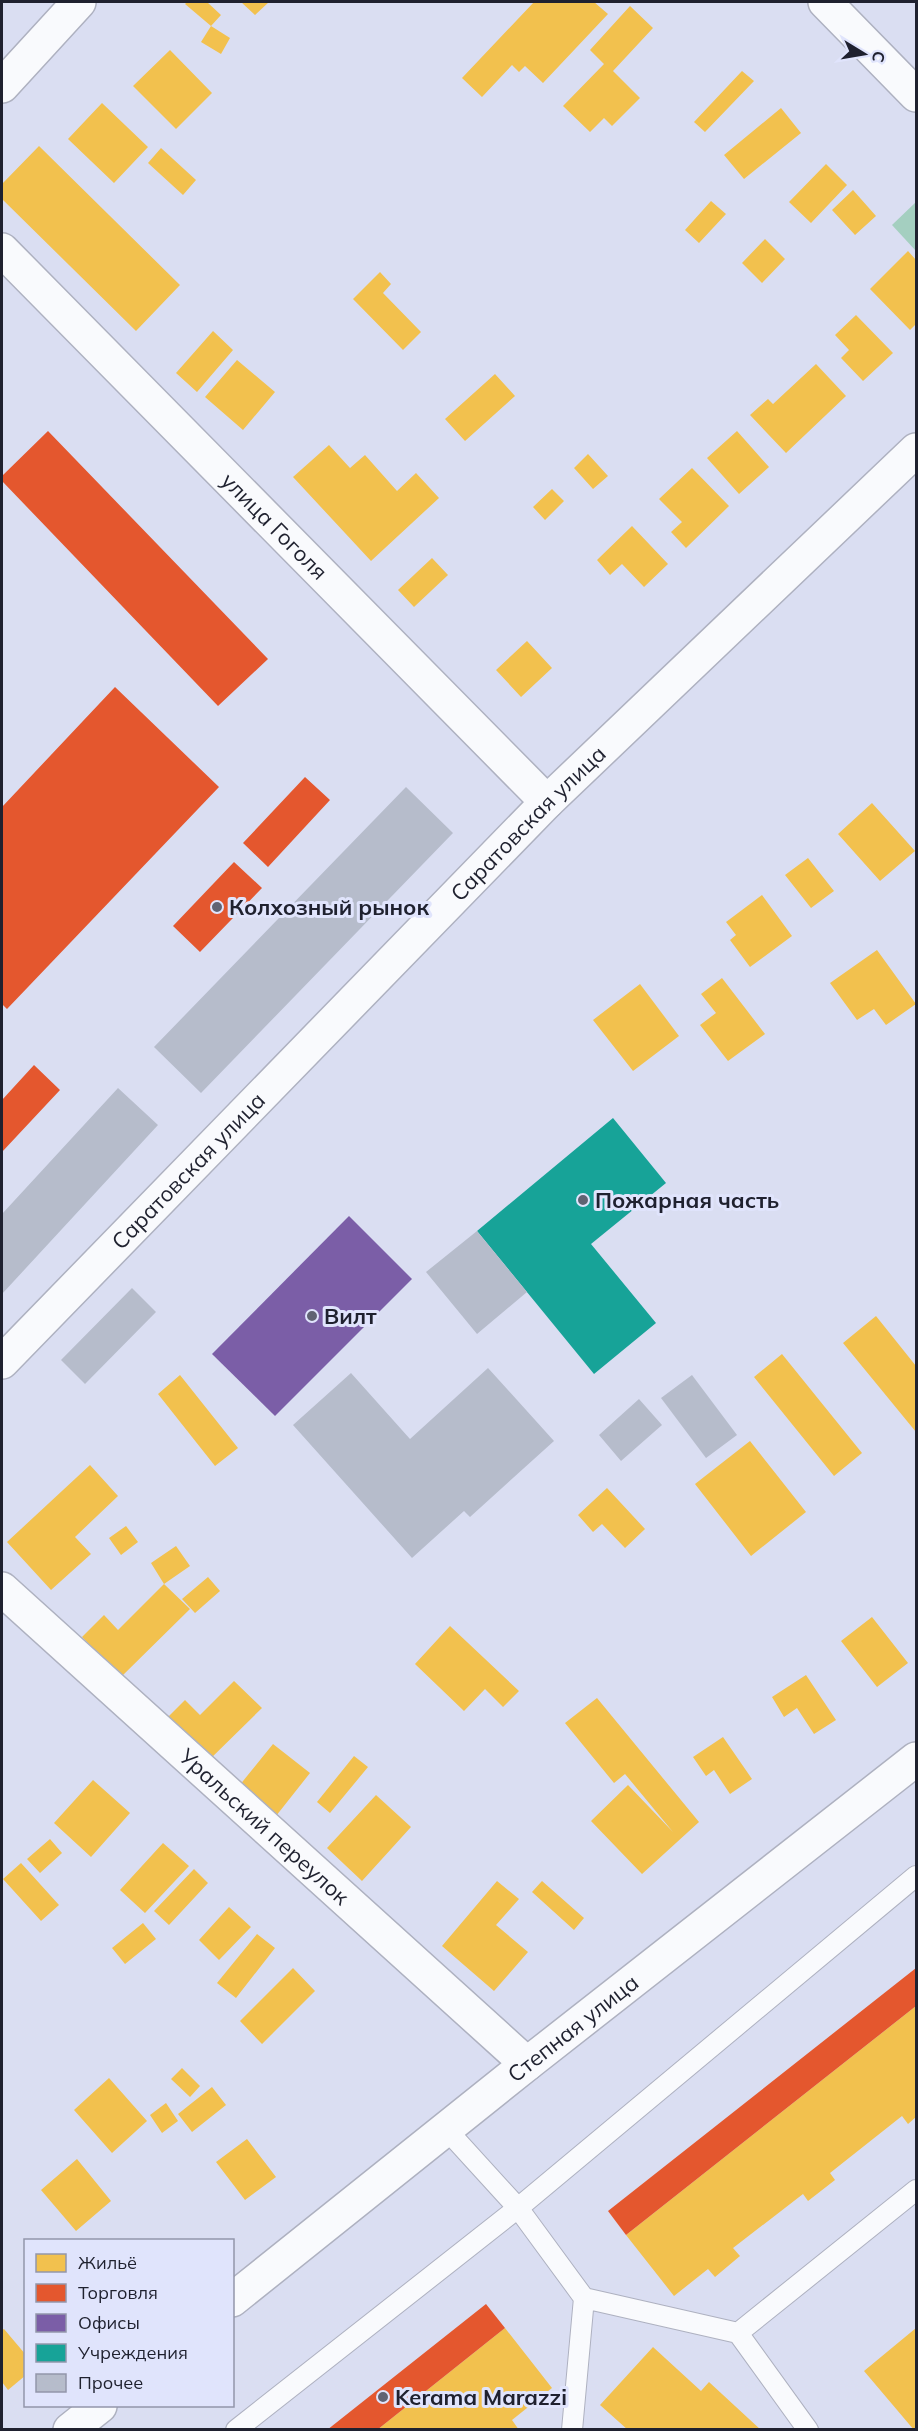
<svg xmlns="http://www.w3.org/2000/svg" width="918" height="2431" font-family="Mulish,sans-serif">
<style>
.green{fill:#a4cfc0}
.homes{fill:#f2c14e}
.shops{fill:#e4572e}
.offices{fill:#7b5ea7}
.public{fill:#17a398}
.building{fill:#b6bccb}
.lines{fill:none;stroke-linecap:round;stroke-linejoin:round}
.service-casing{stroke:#aeb1c0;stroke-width:22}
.minor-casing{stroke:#aeb1c0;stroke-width:36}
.tertiary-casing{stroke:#aeb1c0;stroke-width:36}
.service{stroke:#f9fafd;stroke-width:20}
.minor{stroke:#f9fafd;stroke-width:33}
.tertiary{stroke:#f9fafd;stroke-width:33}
.poi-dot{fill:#606373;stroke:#e0e4fc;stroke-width:2}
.labels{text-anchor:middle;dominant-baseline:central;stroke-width:6;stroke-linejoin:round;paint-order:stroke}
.street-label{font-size:22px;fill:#1f212f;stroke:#e0e4fc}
.poi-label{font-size:22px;font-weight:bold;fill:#1f212f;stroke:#e0e4fc;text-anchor:start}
</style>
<rect width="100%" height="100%" fill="#dadef2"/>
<path class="green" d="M916,202V251L892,225Z"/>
<path class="homes" d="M187,2H207L221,15L211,26L185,4Z
M241,2H269L255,15Z
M534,2H594L608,14L543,83L525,66L519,72L512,65L482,97L462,78Z
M630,6L653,28L613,71L640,98L612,126L604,118L590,132L563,106L604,64L590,50Z
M211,26L230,38L221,54L201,42Z
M170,50L212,93L176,129L133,86Z
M742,71L754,81L705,132L694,122Z
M102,103L148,147L114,183L68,139Z
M781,108L801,133L744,179L724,155Z
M39,146L180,285L136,331L2,199V184Z
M161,148L196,180L183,195L148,163Z
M826,164L847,185L811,223L789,202Z
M853,190L876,216L855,235L832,210Z
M711,201L726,214L699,243L685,230Z
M765,239L785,259L762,283L742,263Z
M908,251L916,260V324L910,330L870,289Z
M380,272L391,284L383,293L421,332L403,350L353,299Z
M856,315L893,353L863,381L841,358L849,350L835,335Z
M213,331L233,350L197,392L176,373Z
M237,360L275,392L243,430L205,397Z
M816,364L846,396L786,453L750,415L768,399L773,404Z
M495,374L515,396L465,441L445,419Z
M737,431L769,467L739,494L707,458Z
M329,445L350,468L365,455L397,491L416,473L439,498L371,561L293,477Z
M588,454L608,476L593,489L574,468Z
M692,468L729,506L686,548L671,532L682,522L659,499Z
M552,489L564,501L545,520L533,507Z
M632,526L668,564L644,587L622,564L610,575L597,560Z
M432,558L448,575L414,607L398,590Z
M527,641L552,668L521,697L496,670Z
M872,803L915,851L880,881L838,834Z
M808,858L834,891L811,908L785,875Z
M762,895L792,936L750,967L730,940L736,935L726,922Z
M877,950L916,1004L886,1025L874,1009L857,1020L830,983Z
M722,978L765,1034L728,1061L700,1025L716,1013L701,994Z
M640,984L679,1036L633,1071L593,1020Z
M876,1316L916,1366V1432L843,1343Z
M782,1354L862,1453L834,1476L754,1377Z
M180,1375L238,1448L215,1466L158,1394Z
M750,1441L806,1512L751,1556L695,1484Z
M90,1465L118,1496L75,1537L91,1554L51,1590L7,1542Z
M607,1488L645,1529L625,1548L602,1524L593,1532L578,1515Z
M126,1526L138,1542L121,1555L109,1538Z
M176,1546L190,1566L164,1584L190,1609L121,1677L82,1637L104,1615L118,1630L164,1584L151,1563Z
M208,1577L220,1591L195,1613L182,1599Z
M872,1617L908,1663L877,1687L841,1641Z
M450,1626L519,1691L503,1707L485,1689L464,1711L415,1664Z
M806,1675L836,1720L814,1734L797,1708L784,1717L772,1697Z
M234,1681L262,1708L205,1764L163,1722L185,1700L200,1715Z
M597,1698L699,1822L642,1874L591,1821L628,1785L673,1832L625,1774L614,1783L565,1723Z
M723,1737L752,1779L730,1794L714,1770L706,1776L693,1757Z
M273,1744L310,1773L276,1816L239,1786Z
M354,1756L368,1767L330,1813L317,1802Z
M93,1780L130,1813L91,1857L54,1823Z
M376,1795L411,1827L362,1881L327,1848Z
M50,1839L62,1853L40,1873L27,1859Z
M163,1843L189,1866L145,1913L120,1890Z
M21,1863L59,1905L41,1921L3,1879Z
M194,1869L208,1883L169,1925L154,1911Z
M497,1881L519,1899L496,1925L528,1952L494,1991L442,1946Z
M542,1881L584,1918L574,1930L532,1892Z
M229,1907L251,1927L219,1960L199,1940Z
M143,1923L156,1939L125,1964L112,1948Z
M257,1934L275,1948L236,1998L217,1983Z
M293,1968L315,1991L262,2044L240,2021Z
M916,2006V2117L908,2124L902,2116L830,2173L835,2180L808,2201L803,2194L733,2248L740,2256L715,2277L708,2269L674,2296L626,2235Z
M182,2068L200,2086L190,2097L171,2079Z
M109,2078L147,2121L112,2153L74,2110Z
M212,2087L226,2105L192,2132L178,2114Z
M166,2103L178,2121L162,2133L150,2115Z
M247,2139L276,2177L245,2200L216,2162Z
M77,2159L111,2201L76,2231L41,2190Z
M505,2328L552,2388L512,2420L519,2430H377Z
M916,2328V2430H914L864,2371Z
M4,2329L26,2355V2375L8,2390L2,2382V2330Z
M653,2347L701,2391L709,2382L761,2430H628L600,2405Z"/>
<path class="shops" d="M48,431L268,659L218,706L2,481V476Z
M115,687L219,787L7,1009L2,1004V807Z
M305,777L330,800L268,867L243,843Z
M234,862L262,888L200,952L173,926Z
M34,1065L60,1090L2,1152V1100Z
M916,1968V2006L626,2235L608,2211Z
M486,2304L505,2328L377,2430H327Z"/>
<path class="offices" d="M349,1216L412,1279L275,1416L212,1354Z"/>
<path class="public" d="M613,1118L666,1183L591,1244L656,1323L594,1374L477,1231Z"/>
<path class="building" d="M406,787L453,833L201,1093L154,1047Z
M118,1088L158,1125L2,1294V1214Z
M477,1231L527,1292L477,1334L426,1272Z
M132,1288L156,1312L85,1384L61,1360Z
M488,1368L554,1441L470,1517L464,1511L412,1558L293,1425L351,1373L410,1439Z
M692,1375L737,1435L706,1458L661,1398Z
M639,1399L662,1425L621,1461L599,1435Z"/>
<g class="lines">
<defs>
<path id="service" d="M446,2129L518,2208L584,2298L572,2430
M584,2298L738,2333L808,2430
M738,2333L916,2190
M236,2430L518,2208L916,1876"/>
<g id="minor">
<path d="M825,2L916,95"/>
<path d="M2,86L79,2"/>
<path id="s1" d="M2,250L547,802"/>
<path id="s2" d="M2,1362L547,802L916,450"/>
<path id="s3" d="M2,1589L527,2064"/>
</g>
<g id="tertiary">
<path id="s4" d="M232,2300L527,2064L916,1759"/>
<path d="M70,2430L100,2406"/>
</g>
</defs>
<use href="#service" class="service-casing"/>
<use href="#minor" class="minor-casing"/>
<use href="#tertiary" class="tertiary-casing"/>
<use href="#service" class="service"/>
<use href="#minor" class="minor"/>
<use href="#tertiary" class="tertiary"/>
</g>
<g class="poi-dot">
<circle cx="217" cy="907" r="6"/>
<circle cx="583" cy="1200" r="6"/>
<circle cx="312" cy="1316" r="6"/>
<circle cx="383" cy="2397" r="6"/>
</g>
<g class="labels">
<g class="street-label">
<text stroke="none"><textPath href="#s1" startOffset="388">улица Гоголя</textPath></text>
<text stroke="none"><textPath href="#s2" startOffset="753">Саратовская улица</textPath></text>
<text stroke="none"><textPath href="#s2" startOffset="267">Саратовская улица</textPath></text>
<text stroke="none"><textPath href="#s3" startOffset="354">Уральский переулок</textPath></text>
<text stroke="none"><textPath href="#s4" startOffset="436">Степная улица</textPath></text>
</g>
<g class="poi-label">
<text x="229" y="907">Колхозный рынок</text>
<text x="595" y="1200">Пожарная часть</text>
<text x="324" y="1316">Вилт</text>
<text x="395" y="2397">Kerama Marazzi</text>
</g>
</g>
<rect width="918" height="2431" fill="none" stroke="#1f212f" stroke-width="6"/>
<rect x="24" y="2239" width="210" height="168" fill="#e0e4fc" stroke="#9396aa" stroke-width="1.5"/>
<rect x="36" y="2254" width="30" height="18" fill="#f2c14e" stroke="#9396aa" stroke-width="1.5"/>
<text x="78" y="2269" font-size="18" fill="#1f212f">Жильё</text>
<rect x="36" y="2284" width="30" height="18" fill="#e4572e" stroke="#9396aa" stroke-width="1.5"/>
<text x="78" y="2299" font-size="18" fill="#1f212f">Торговля</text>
<rect x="36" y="2314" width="30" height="18" fill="#7b5ea7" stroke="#9396aa" stroke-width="1.5"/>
<text x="78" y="2329" font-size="18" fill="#1f212f">Офисы</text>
<rect x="36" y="2344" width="30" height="18" fill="#17a398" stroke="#9396aa" stroke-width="1.5"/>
<text x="78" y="2359" font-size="18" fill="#1f212f">Учреждения</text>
<rect x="36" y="2374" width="30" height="18" fill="#b6bccb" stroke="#9396aa" stroke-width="1.5"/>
<text x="78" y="2389" font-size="18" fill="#1f212f">Прочее</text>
<g transform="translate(864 54) rotate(101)" stroke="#e0e4fc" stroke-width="4.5" paint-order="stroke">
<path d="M0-4.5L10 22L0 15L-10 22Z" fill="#1f212f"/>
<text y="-9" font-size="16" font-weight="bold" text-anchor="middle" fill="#1f212f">С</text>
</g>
</svg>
